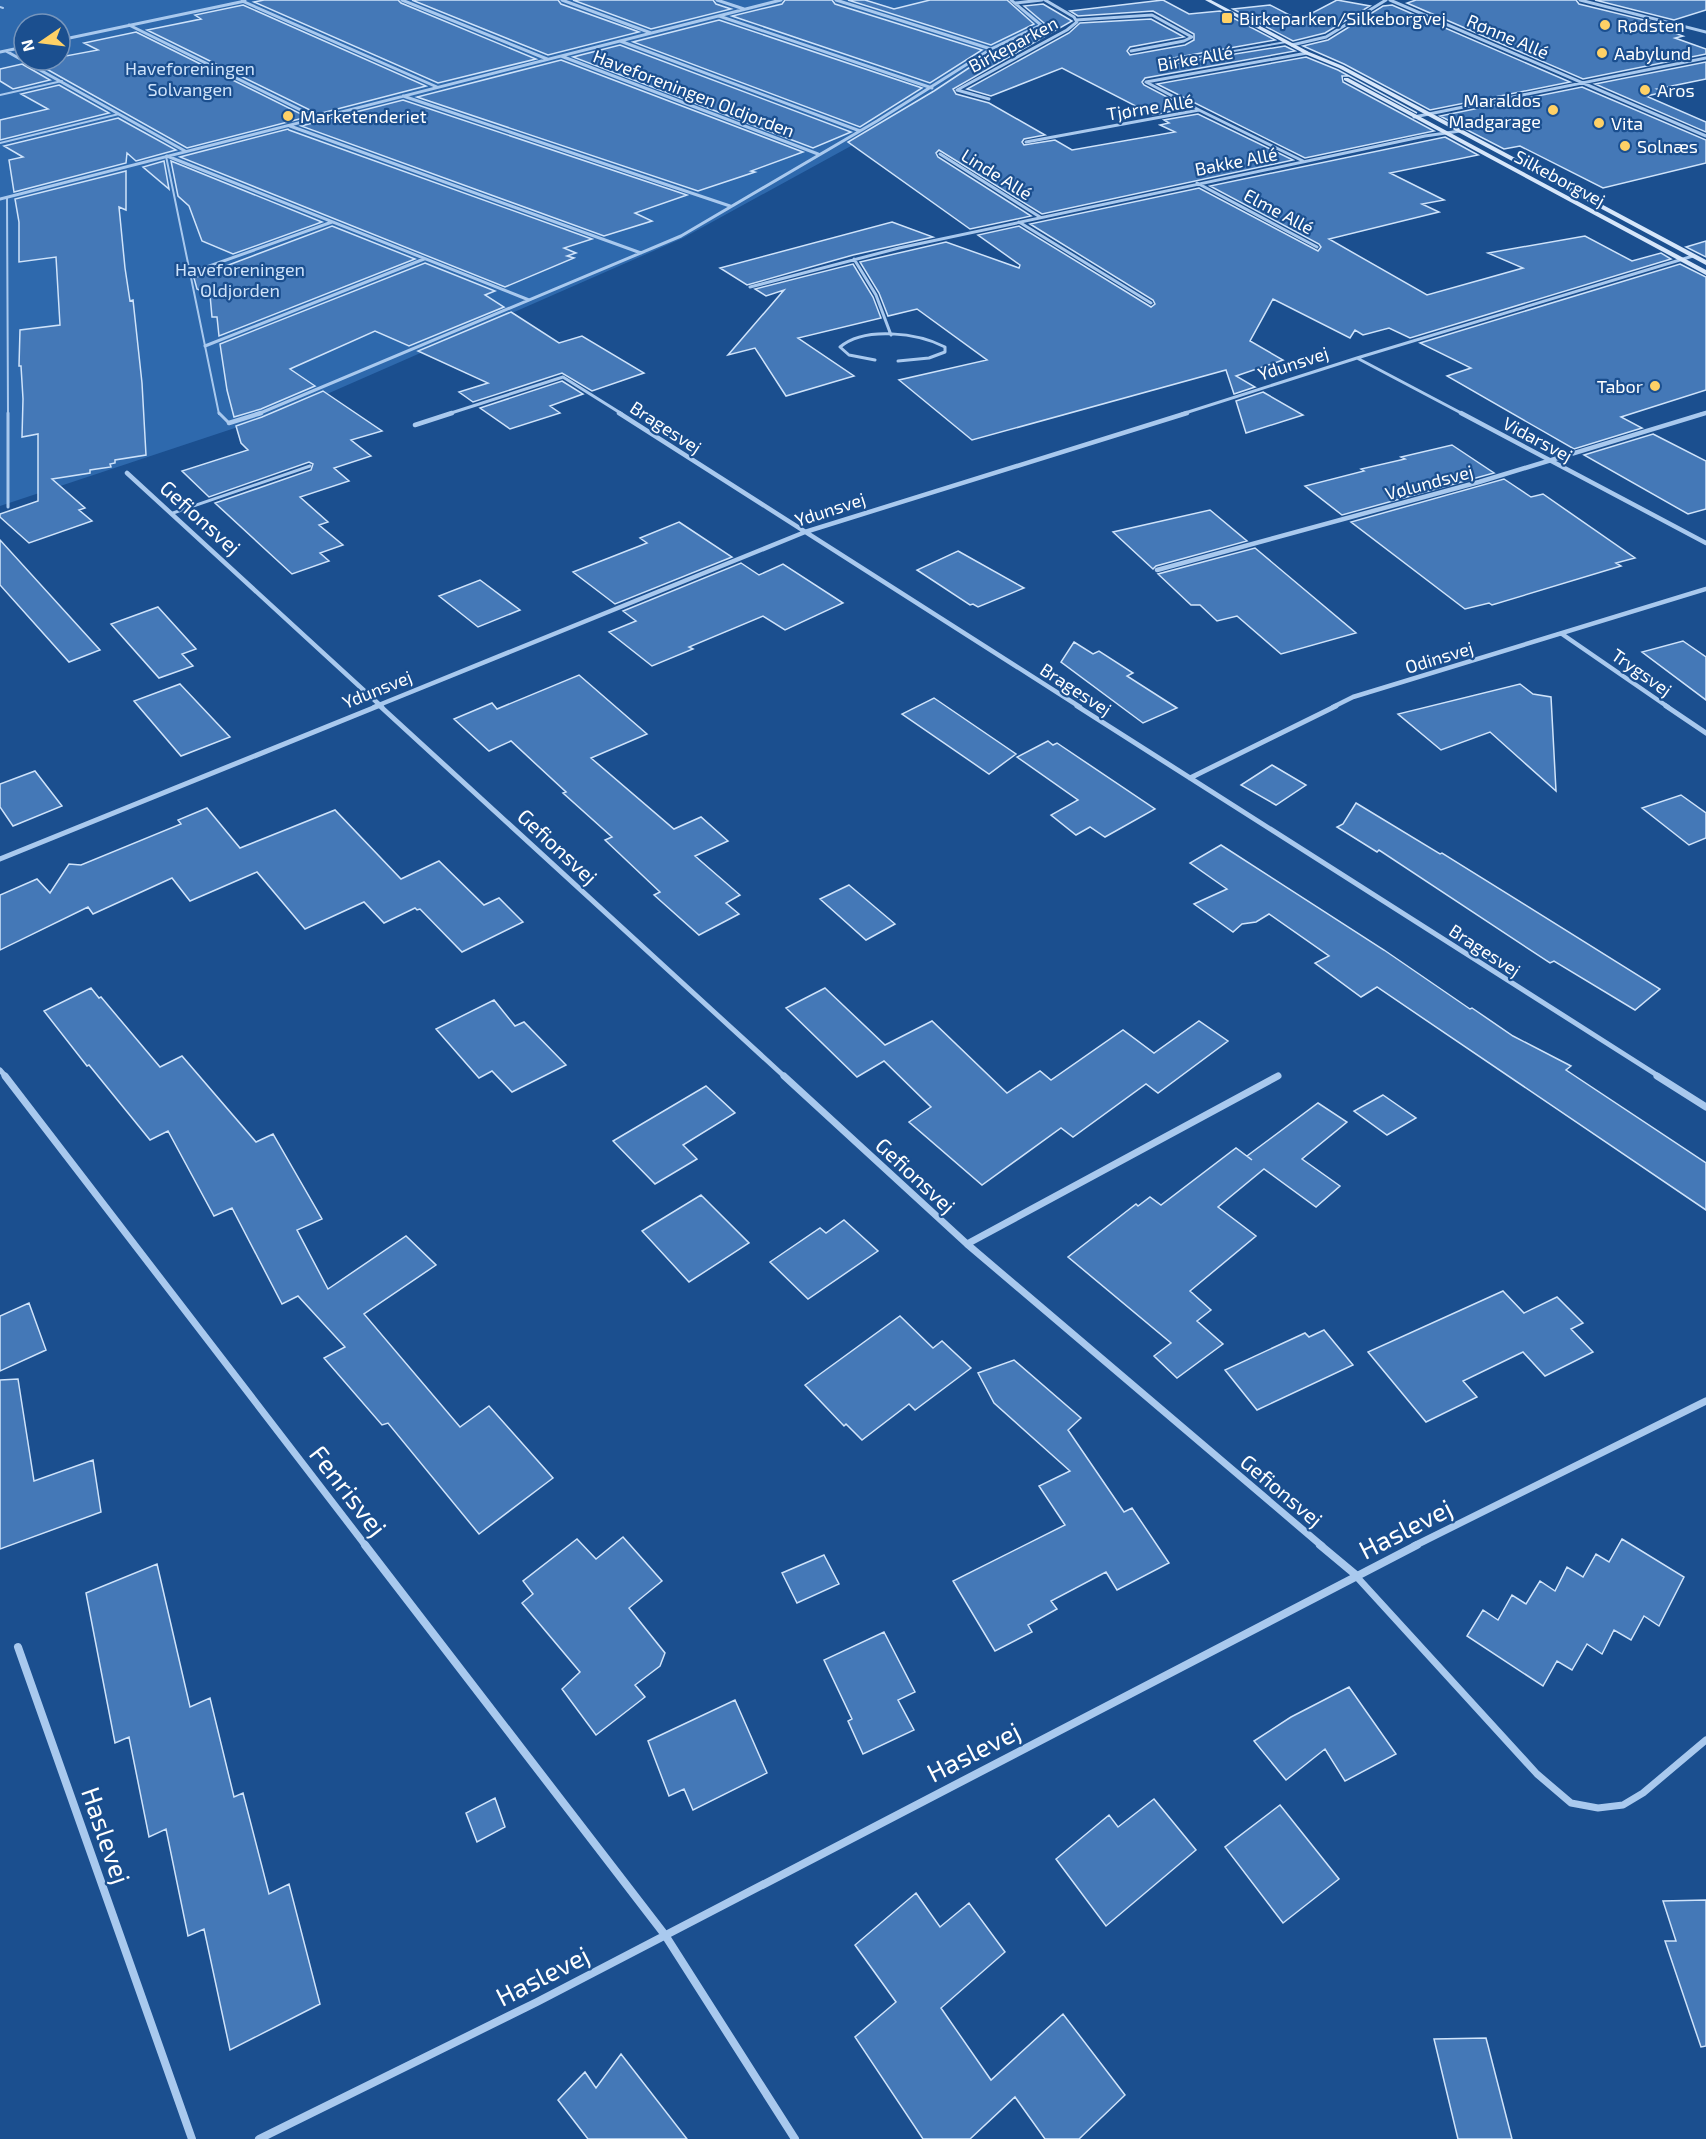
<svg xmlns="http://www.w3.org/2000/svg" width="1706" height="2139" font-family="'Exo 2',sans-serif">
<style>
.green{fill:#2e69ad;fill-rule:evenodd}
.building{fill:#4478b7;stroke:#cfe3fa;stroke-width:1.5}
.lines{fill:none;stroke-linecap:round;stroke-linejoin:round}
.lane-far2{stroke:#a9c9ee;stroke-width:2}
.lane-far1{stroke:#a9c9ee;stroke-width:3}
.lane{stroke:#a9c9ee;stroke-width:7}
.street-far4{stroke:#a9c9ee;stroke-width:3}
.street-far3{stroke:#a9c9ee;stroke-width:4.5}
.street-far2{stroke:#a9c9ee;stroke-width:5}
.street-far1{stroke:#a9c9ee;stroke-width:7}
.street{stroke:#a9c9ee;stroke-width:8}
.secondary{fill:#d6e6fa;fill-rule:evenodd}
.poi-dot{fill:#ffd166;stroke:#1b4f8f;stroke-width:2}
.labels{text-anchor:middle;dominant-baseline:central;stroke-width:4.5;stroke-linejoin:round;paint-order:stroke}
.far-poi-label{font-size:18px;fill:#fff;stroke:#1b4f8f;text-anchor:start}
.far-street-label{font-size:18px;fill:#fff;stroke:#1b4f8f}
.far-park-label{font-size:18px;fill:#cfe3fa;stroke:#1b4f8f}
.street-label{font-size:21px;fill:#fff;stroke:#1b4f8f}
.near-street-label{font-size:26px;fill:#fff;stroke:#1b4f8f}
</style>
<rect width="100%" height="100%" fill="#1b4f8f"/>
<path class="green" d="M0,0H999L1055,23L902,118L683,238L295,408L0,506ZM24,24H60V60H24Z"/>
<path class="building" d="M264,0H398L401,3L536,59L438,83L254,2Z
M412,0H558L561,4L639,32L548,55Z
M573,0H713L716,4L731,9L651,29Z
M785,0H832L835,4L982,50L930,83L732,16L782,4Z
M848,0H865L894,9L930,0H1007L1034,24L991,45Z
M1163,0L1189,14L1220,11L1275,40L1162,60L1160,62L1161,66L1285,46L1295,51L1145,78L1142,82L1144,85L1188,108L1153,115L1062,68L991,96L967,89L1069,33L1080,23L1151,19L1184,37L1130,47L1127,51L1130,55L1185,45L1194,40V34L1153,11L1078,16L1070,11Z
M1337,0L1370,6L1325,33L1293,41L1233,9L1270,5L1299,20Z
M1416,0H1576L1579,4L1661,24L1655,26L1683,36L1675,38L1706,49V54L1583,79L1407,3Z
M1595,0H1706V10L1674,20Z
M1043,4L1072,21L953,89L956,94L989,103L1045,135L1024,139L1022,142L1024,145L1055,140L1072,150L1175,132L1160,125L1169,123L1164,120L1198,114L1293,160L1042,214L939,150L936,153L938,157L1031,216L970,229L848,142L934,91L993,52L1043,28L1044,23L1024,6Z
M243,5L426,86L318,114L147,30L201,19L195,15Z
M1392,5L1570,82L1430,110L1344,64L1303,46L1328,40L1383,6Z
M719,20L922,88L860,127L633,42Z
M136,32L307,117L187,148L34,62L60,60V57L98,50L84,43Z
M620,45L851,132L813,148L573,57Z
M1306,57L1338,70L1417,113L1349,76H1342L1343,82L1434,131L1305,158L1157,84Z
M561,60L803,152L751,171L755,172L698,191L417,97Z
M1706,62V79L1657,89L1665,92L1646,96L1706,122V132L1595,84Z
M22,64L50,80L13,89L0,81V69Z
M59,85L109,113L0,140V120L48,109L21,94Z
M1582,87L1706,140V163L1603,188L1520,146L1504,149L1440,116Z
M403,100L687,195L635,213L652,221L604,236L301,126Z
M118,118L176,150L136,161L127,153L126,163L14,192L9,160L23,157L4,146Z
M288,129L289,130L592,239L564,248L576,253L567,256L574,258L505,287L180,157Z
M1445,137L1478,155L1390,173L1444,200L1422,204L1439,212L1329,239L1427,295L1523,268L1488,253L1585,236L1632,261L1661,253L1671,259L1410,338L1389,328L1363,335L1355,330L1350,338L1273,299L1250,341L1283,360L1236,376L1255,387L1234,394L1226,370L972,440L899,380L987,360L917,309L888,316L879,293L860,262L946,242L1019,268L1020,265L978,235L1019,226L1151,307L1155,304L1153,300L1030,224L1199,188L1318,251L1321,247L1319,244L1210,186Z
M164,161L169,189L143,167Z
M171,161L322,222L233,254L202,241L189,206L178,196Z
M126,171V210L119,207L125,268L130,301L133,300L142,383L146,455L115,460V463L110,464L111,467L90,470V473L52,479L85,508L79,510L92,521L29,543L0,517V514L38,501V434L22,437L23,399L21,366H19L20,330L60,325L56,257L19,262V222L15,199Z
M892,222L933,237L853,255L747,285L720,268Z
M332,226L415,259L219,336L217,317H212L210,295L197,289L194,278Z
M1706,241V257L1686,247Z
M425,263L495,291L485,295L504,307L409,346L375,331L290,369L315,386L261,409L234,417L227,390L220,344Z
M853,264L873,297L881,318L798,338L854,376L786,396L755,348L728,355L784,290L766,296L755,289Z
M1680,264L1706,277V390L1621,417L1642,428L1574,449L1447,376L1471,368L1420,343Z
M511,312L559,343L582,336L644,373L592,391L562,373L473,402L459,392L488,383L418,351Z
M562,381L583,394L550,406L560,413L510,429L480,408Z
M323,391L382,431L351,440L371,456L334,468L349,481L300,497L328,522L319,525L343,545L320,553L329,561L292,574L215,503L311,470L313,464L309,462L209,497L182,471L248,450L241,443L236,426L262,417Z
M1263,392L1303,415L1246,433L1236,401Z
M1653,434L1706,461V509L1688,514L1584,455Z
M1452,445L1494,473L1342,515L1305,486L1364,471L1361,469L1405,459L1401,457Z
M1504,479L1531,497L1543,494L1635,558L1616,563L1621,566L1492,605L1489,603L1465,609L1351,522Z
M1210,510L1247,541L1156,566L1153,569L1113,532Z
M679,522L732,557L615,604L573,572L647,543L640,538Z
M0,540L100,650L69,662L0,585Z
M1255,548L1356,633L1281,654L1237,616L1217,621L1200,605H1191L1158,574Z
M958,551L1024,588L978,607L973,604L970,605L917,570Z
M741,563L759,575L783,564L843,603L785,630L763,616L689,647L693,649L652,666L609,632L636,621L623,611Z
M480,580L520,610L478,627L439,596Z
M158,607L196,649L182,654L193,666L159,678L111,624Z
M1683,641L1706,657V700L1642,652Z
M1074,642L1093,654L1099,651L1133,673L1127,676L1177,708L1143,723L1061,662Z
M579,675L647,734L591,758L674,829L701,817L728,841L695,856L740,895L726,903L739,914L699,935L654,895L660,892L605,840L612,837L563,793L566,792L511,741L489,751L454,719L492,703L497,709Z
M180,684L230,737L181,756L134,701Z
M1520,684L1533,694L1551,697L1556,791L1490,732L1441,750L1398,714Z
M934,698L1016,754L989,774L902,714Z
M1048,741L1053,745L1057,743L1155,809L1105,837L1090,827L1076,835L1051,815L1078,800L1017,757Z
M1272,765L1306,785L1276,805L1241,785Z
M35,771L62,806L13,826L0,807V784Z
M1681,795L1706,813V838L1689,845L1642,808Z
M1356,803L1440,854L1442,853L1660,989L1635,1010L1554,961L1550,963L1379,850L1377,852L1337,827L1343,824Z
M207,808L240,848L335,810L401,879L439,861L484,905L499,898L523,922L462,952L420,909L417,910L415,908L384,923L364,902L305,929L257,872L190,901L172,878L93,914L88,907L0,950V895L37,879L50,893L69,864L81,865L181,824L178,820Z
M1221,845L1384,950L1470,1009L1472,1008L1513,1036L1571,1066L1566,1070L1706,1163V1210L1377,987L1361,997L1315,963L1329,956L1269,914L1256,922L1242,924L1233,932L1194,904L1227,889L1190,863Z
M849,885L895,924L866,940L820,899Z
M91,988L99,998L101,997L160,1067L182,1056L256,1142L273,1134L322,1219L297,1230L328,1289L406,1236L436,1265L364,1314L460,1427L489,1406L553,1478L479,1534L388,1423L382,1425L324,1358L345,1347L298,1296L282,1304L232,1208L214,1216L168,1131L150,1140L89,1065L87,1066L44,1011Z
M825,988L885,1045L932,1021L1007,1093L1040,1071L1051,1080L1123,1030L1154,1053L1199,1021L1228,1041L1158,1093L1146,1084L1073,1137L1061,1128L982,1185L909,1122L931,1107L884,1061L857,1077L786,1008Z
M494,1000L515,1026L524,1022L566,1065L512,1092L492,1071L479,1078L436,1029Z
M706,1086L735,1113L683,1145L697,1159L655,1184L613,1141Z
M1383,1095L1416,1118L1387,1135L1354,1111Z
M1318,1103L1347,1122L1302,1159L1340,1186L1316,1207L1264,1169L1218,1207L1256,1236L1190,1291L1211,1310L1197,1321L1223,1344L1177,1378L1154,1356L1171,1343L1068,1257L1136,1204L1138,1206L1150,1197L1161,1205L1236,1148L1252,1160L1247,1156Z
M701,1195L749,1243L689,1282L642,1231Z
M844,1220L878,1251L808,1299L770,1262L820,1228L826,1233Z
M1503,1291L1524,1313L1557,1297L1583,1323L1571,1329L1593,1352L1545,1376L1523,1352L1463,1381L1477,1397L1426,1422L1368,1352Z
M29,1303L46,1350L0,1371V1316Z
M900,1316L933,1348L942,1341L971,1368L915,1410L909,1404L862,1440L846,1424L844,1426L805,1385Z
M1324,1330L1353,1365L1257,1410L1225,1370L1305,1333L1309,1337Z
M1014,1360L1081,1418L1068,1430L1124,1512L1132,1508L1169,1563L1117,1590L1106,1572L1051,1601L1057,1609L1028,1625L1032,1632L995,1651L953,1581L1065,1525L1039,1486L1070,1471L994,1403L978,1373Z
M18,1379L34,1481L93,1460L101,1512L0,1549V1380Z
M623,1537L662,1581L629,1608L665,1653L660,1666L635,1685L645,1697L596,1735L562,1689L580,1672L522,1603L533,1594L523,1581L577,1539L596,1559Z
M1622,1539L1684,1577L1659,1626L1644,1616L1631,1640L1614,1630L1602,1654L1587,1644L1572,1670L1557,1661L1543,1686L1467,1636L1483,1610L1498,1620L1512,1595L1526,1604L1540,1581L1555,1591L1567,1567L1583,1577L1596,1554L1609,1562Z
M824,1555L839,1584L797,1603L782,1573Z
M157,1564L190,1707L210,1698L234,1797L243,1793L269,1894L289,1884L320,2004L230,2050L204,1929L188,1936L166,1829L149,1837L129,1737L115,1743L86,1593Z
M884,1632L915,1692L898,1700L914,1730L863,1754L848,1721L852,1719L824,1660Z
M1349,1687L1396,1754L1345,1781L1325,1749L1286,1780L1254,1741L1291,1717Z
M735,1700L767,1773L693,1810L684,1789L669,1796L648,1741Z
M495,1798L505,1827L477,1842L466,1813Z
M1154,1799L1196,1850L1106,1926L1056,1859L1109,1815L1118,1827Z
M1280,1805L1339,1879L1283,1923L1225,1847Z
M916,1893L940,1927L969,1903L1005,1952L941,2008L991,2080L1063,2014L1125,2095L1079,2139H1045L1015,2097L970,2139H923L855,2037L896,2002L855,1945Z
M1706,1900V2046L1701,2047L1665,1941H1676L1663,1901Z
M1486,2038L1512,2139H1458L1434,2039Z
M621,2054L687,2139H588L558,2100L585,2072L596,2088Z"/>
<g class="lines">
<path class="lane-far2" d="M0,7L3,8
M1163,63L1286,42
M0,95L62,81
M0,143L119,114
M166,156L219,414
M7,197L8,414"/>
<path class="lane-far1" d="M8,413V507
M219,413L229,423
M173,513L310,466"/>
<path class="lane" d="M1356,1576L1537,1774L1571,1803L1598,1808L1623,1805L1643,1793L1706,1740"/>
<path class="street-far4" d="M402,0L547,59
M562,0L651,33
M717,0L744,9
M836,0L991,49
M1390,0L1706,136
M1580,0L1706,32
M242,1L437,87
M1015,3L1042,0
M719,16L932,88
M1076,20L1152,15L1192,37L1184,41L1131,51
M129,25L317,118
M60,40L245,1
M620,41L860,131
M1292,45L1326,37L1386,0
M6,51L185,151
M0,52L24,47
M561,56L818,154
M403,96L730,206
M989,99L957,90L1067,30L1077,22L1074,17L1045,0
M1199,110L1146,82L1307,53
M1414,117L1706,58
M290,126L641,253
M1026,142L1199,110L1303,161
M940,154L1040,217
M167,156L529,300
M1197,183L1317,247
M0,199L781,0
M1019,222L1151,303
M854,259L876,295L891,335
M190,273L332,222
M750,287L899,248L1425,136L1460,131
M205,346L424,259
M1357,358L1463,414
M875,360L849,355L840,347C865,326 918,333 945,347V352L929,358L898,361
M258,414L681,236L877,121L991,49L1041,25L1011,0
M448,414L563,377L622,414
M1182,414L1357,358L1693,256
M1701,414L1706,413"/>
<path class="street-far3" d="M619,413L1080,707
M1461,413L1706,543
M229,423L261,413
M415,425L452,413
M127,473L382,707
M1157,570L1479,482L1706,413
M1562,634L1668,707
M374,707L805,532L1187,413
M1333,707L1353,697L1706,589"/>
<path class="street-far2" d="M380,706L785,1077
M1077,706L1660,1077
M1666,706L1706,733
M1190,778L1336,706
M0,859L378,706
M0,1070L6,1077
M1275,1077L1278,1076"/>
<path class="street-far1" d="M5,1076L366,1546
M784,1076L967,1244L1322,1546
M1657,1076L1706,1107
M967,1244L1278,1076
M1414,1546L1706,1401"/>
<path class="street" d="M365,1545L665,1935L795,2139
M1320,1545L1356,1575
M18,1647L192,2139
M259,2139L537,2002L1417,1545"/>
<path class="secondary" d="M1205,0H1211L1309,52L1343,66L1706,260V265L1339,68L1305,54Z
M1344,78H1348L1706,270V275L1344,80Z"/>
</g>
<g class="poi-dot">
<rect x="1221" y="12" width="12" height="12" rx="3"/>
<circle cx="1605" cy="25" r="6"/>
<circle cx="1602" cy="53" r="6"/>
<circle cx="1645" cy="90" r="6"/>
<circle cx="1553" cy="110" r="6"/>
<circle cx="288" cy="116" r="6"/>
<circle cx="1599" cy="123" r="6"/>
<circle cx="1625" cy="146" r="6"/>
<circle cx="1655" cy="386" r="6"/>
</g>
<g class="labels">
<g class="far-poi-label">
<text x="1239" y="18">Birkeparken/Silkeborgvej</text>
<text x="1617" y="25">Rødsten</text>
<text x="1614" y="53">Aabylund</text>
<text x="1657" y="90">Aros</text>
<text x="1541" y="100" text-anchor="end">Maraldos<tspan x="1541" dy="21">Madgarage</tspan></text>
<text x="300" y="116">Marketenderiet</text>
<text x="1611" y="123">Vita</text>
<text x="1637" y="146">Solnæs</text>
<text x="1643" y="386" text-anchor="end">Tabor</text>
</g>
<g class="far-street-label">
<text transform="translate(1508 36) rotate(23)">Rønne Allé</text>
<text transform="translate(1013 44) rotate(-28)">Birkeparken</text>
<text transform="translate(1195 58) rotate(-10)">Birke Allé</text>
<text transform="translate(694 93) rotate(21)">Haveforeningen Oldjorden</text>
<text transform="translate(1150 107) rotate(-9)">Tjørne Allé</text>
<text transform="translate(1236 161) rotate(-11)">Bakke Allé</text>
<text transform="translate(997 174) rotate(32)">Linde Allé</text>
<text transform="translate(1560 178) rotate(28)">Silkeborgvej</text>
<text transform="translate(1279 211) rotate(28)">Elme Allé</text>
<text transform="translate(1293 363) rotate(-18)">Ydunsvej</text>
<text transform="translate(666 427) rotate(33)">Bragesvej</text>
<text transform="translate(1538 439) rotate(28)">Vidarsvej</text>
<text transform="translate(1429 482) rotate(-15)">Vølundsvej</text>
<text transform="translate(830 509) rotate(-18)">Ydunsvej</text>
<text transform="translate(1439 657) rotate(-17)">Odinsvej</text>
<text transform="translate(1642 672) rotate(35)">Trygsvej</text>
<text transform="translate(377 689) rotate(-22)">Ydunsvej</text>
<text transform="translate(1076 689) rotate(33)">Bragesvej</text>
<text transform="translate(1485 950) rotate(33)">Bragesvej</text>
</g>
<g class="far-park-label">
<text x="190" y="68">Haveforeningen<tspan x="190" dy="21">Solvangen</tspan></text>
<text x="240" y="269">Haveforeningen<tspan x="240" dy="21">Oldjorden</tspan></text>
</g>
<g class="street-label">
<text transform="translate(201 517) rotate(42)">Gefionsvej</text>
<text transform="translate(558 846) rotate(43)">Gefionsvej</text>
<text transform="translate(916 1175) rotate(43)">Gefionsvej</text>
<text transform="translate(1282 1490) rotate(40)">Gefionsvej</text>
</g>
<g class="near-street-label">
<text transform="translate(349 1490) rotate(52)">Fenrisvej</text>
<text transform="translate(1405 1528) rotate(-27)">Haslevej</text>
<text transform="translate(973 1751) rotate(-27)">Haslevej</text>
<text transform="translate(107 1835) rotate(71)">Haslevej</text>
<text transform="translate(542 1975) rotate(-27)">Haslevej</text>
</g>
</g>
<g transform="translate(42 42) rotate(256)"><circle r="28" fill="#1b4f8f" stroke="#7695bc" stroke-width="1.5"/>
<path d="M0-4.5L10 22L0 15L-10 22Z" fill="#ffd166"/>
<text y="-9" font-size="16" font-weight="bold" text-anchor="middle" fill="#ffffff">N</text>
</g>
</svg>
